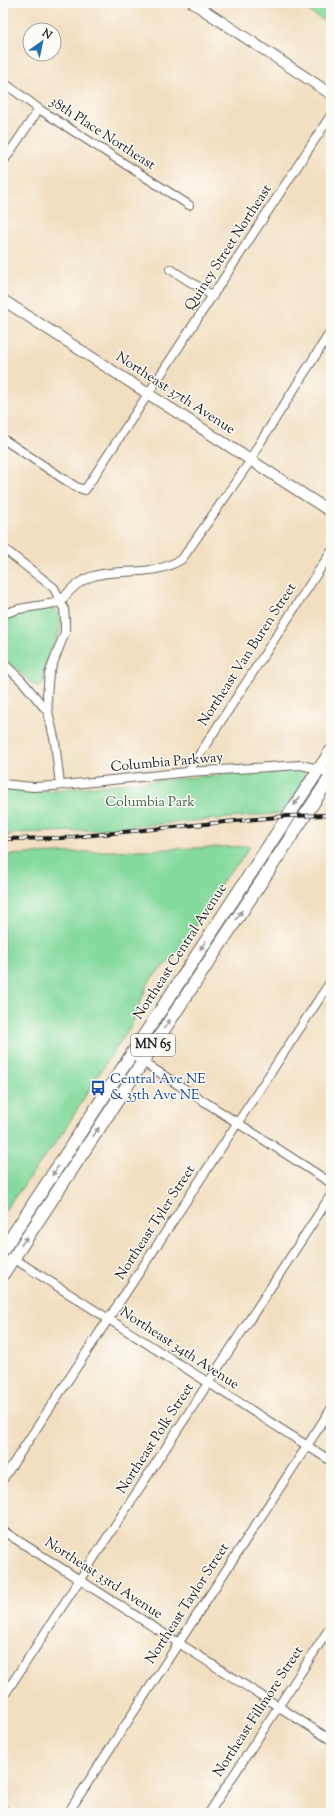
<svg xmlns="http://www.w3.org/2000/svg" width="334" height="1816" font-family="'Sorts Mill Goudy',serif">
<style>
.green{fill:#85da9d;stroke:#507b5c}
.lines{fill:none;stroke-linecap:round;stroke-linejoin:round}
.minor-casing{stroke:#676056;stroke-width:10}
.tertiary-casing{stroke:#676056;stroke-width:12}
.primary-casing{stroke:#676056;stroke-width:14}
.minor{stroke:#fff;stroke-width:8}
.tertiary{stroke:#fff;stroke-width:10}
.primary{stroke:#fff;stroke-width:12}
.rail-casing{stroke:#1c1c1c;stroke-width:4}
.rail{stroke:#fdfcf7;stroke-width:2.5;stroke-dasharray:8;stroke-linecap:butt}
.oneway{fill:#999}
.labels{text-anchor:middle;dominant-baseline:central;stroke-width:3;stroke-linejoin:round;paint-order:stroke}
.shield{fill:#fdfcf7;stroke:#605f5e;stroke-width:1}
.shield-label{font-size:13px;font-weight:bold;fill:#1c1c1c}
.street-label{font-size:14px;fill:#1c1c1c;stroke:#fdfcf7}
.park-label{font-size:14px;fill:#415e49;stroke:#fdfcf7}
.transit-label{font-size:14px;fill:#164399;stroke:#fdfcf7;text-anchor:start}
</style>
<rect width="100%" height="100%" fill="#fdfcf7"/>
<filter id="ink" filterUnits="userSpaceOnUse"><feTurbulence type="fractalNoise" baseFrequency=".025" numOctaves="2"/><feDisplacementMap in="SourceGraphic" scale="8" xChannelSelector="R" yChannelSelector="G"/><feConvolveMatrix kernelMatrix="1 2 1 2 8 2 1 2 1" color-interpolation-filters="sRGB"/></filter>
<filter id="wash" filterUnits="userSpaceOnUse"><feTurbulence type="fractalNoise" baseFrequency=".012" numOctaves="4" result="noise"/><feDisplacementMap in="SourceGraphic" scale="16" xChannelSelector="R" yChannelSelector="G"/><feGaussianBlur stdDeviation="0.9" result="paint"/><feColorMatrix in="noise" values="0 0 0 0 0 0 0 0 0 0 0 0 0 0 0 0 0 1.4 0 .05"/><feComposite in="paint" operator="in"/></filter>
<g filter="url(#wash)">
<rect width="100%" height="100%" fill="#f2dfc1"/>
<path class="green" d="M296,3H331V13L326,22Z
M47,609L54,610L60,614C63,631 59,632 52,647C46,658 44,671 43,684L39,688L36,687L3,657V619L31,611Z
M300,769L306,774L307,780L286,813L77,831L17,833L3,837V789L42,791L273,770Z
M250,846L242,859L225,878L176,956L153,976L147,985L132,1024L98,1075L64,1131L3,1213V855Z"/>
</g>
<g filter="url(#ink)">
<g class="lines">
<defs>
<path id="minor" d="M3,82L39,109L189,205
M3,162L39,109
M170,269L213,296
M3,439L76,487L85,490L331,115
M3,548L54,588L64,609L65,620V632L49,674L47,695L48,712L55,742L60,785
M3,614L19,609L61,602C92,553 139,586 182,559L251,460L256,449L331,331
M3,663L22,681L48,712
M188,772L331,552
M3,784L33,787L54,786L188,772L301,765L319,769L331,776
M132,1055L331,1183
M13,1258L331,1461
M3,1479L331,981
M3,1531L331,1740
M3,1697L331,1195
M3,1810L7,1813
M68,1813L331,1409
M209,1813L331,1626"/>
<path id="tertiary" d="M193,3L331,94
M3,300L331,512"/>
<path id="primary" d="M3,1250L331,751
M3,1274L331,776"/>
</defs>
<use href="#minor" class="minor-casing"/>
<use href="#tertiary" class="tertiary-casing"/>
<use href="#primary" class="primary-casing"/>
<use href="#minor" class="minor"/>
<use href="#tertiary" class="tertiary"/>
<use href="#primary" class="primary"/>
<defs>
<path id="rail" d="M3,839L62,838L287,816L331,815"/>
</defs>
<use href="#rail" class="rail-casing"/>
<use href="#rail" class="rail"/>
</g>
<defs><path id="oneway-solid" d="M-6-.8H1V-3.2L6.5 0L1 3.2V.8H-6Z"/></defs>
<g class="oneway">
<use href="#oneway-solid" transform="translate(297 801) rotate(124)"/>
<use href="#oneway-solid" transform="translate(239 915) rotate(-56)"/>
<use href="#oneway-solid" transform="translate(203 945) rotate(123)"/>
<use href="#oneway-solid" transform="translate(167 1024) rotate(-56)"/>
<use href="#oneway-solid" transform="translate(96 1132) rotate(-57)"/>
<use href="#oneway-solid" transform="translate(55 1171) rotate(123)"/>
<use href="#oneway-solid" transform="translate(24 1241) rotate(-57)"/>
</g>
</g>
<defs>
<symbol id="bus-bare" viewBox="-9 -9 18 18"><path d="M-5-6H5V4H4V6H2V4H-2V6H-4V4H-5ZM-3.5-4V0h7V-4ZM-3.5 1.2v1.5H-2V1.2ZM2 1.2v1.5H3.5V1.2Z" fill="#1a4fb4" stroke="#fdfcf7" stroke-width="2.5" paint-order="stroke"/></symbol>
</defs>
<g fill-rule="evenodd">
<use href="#bus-bare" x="87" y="1077" width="22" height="22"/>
</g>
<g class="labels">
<rect class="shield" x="131" y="1034" width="44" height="22" rx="3"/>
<g class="shield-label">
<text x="153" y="1045">MN 65</text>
</g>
<g class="street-label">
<text transform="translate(102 134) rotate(33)">38th Place Northeast</text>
<text transform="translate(229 248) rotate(-57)">Quincy Street Northeast</text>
<text transform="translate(175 394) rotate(33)">Northeast 37th Avenue</text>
<text transform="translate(248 655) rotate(-57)">Northeast Van Buren Street</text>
<text transform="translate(167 763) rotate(-5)">Columbia Parkway</text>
<text transform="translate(181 952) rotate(-57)">Northeast Central Avenue</text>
<text transform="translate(156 1223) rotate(-57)">Northeast Tyler Street</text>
<text transform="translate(179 1349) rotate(33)">Northeast 34th Avenue</text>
<text transform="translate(156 1439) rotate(-57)">Northeast Polk Street</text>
<text transform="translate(103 1579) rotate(33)">Northeast 33rd Avenue</text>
<text transform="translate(188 1604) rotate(-57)">Northeast Taylor Street</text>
<text transform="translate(259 1712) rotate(-57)">Northeast Fillmore Street</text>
</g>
<g class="park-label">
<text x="150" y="803">Columbia Park</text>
</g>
<g class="transit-label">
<text x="110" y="1080">Central Ave NE<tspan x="110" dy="16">&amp; 35th Ave NE</tspan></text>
</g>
</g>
<rect width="334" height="1816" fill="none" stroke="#fdfcf7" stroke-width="16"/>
<g transform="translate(42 42) rotate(33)"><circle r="19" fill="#fdfcf7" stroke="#a3a29f"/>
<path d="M0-3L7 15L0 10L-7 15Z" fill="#1f6fb2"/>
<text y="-6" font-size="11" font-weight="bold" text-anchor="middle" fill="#1c1c1c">N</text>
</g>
</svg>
